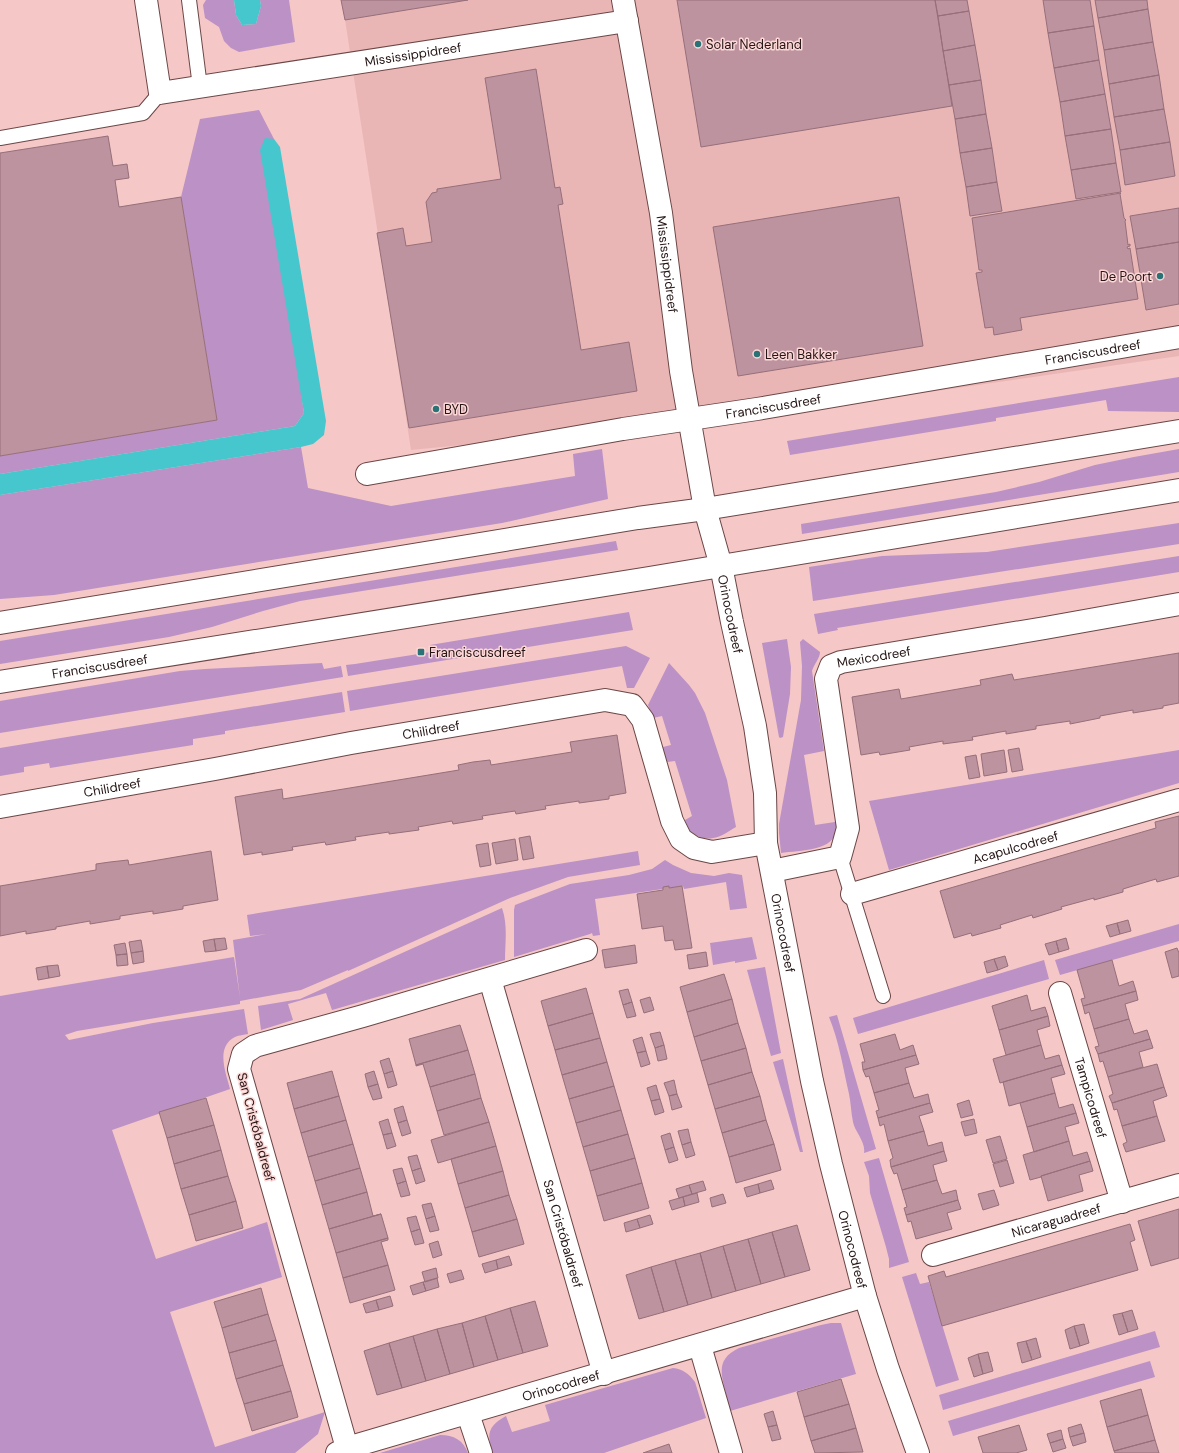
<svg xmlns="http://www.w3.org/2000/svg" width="1179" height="1453" font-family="'DM Sans',sans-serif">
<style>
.built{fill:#eab6b5}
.green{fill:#bb91c6}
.water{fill:#46c7cd}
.building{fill:#bd939f;stroke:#966f7a}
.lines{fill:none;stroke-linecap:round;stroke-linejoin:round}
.lane-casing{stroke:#6b4646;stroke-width:16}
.street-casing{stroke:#6b4646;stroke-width:24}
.secondary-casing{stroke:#6b4646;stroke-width:24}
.lane{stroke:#fff;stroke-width:14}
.street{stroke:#fff;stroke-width:22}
.secondary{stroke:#fff;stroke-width:22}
.poi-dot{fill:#297376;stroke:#fcd7d6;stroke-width:1.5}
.labels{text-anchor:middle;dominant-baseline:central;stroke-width:3;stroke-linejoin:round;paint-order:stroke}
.poi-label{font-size:13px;fill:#251515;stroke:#fcd7d6;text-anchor:start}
.street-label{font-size:13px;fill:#251515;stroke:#fcd7d6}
</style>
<rect width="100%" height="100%" fill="#f5c7c6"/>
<path class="built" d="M342,0H1179V356L748,418L623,429L411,450Z"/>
<path class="green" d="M206,0H234L236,15L242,25L256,24L261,6L260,0H289L295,42L239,52L231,48L224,41L219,27L205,18L203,5Z
M259,110L274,139H265L304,413L295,426L0,474V456L217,420L181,197L200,119Z
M1179,377V412L1108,411L1106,400L996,418V421L790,455L787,441Z
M301,447L308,488L391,506L575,476L573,454L602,449L608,499L502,523L54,595L0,599V495Z
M1179,449V472L802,534L801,524L996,492L1039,482L1095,465L1134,457Z
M1179,523V544L813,601L809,567L882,556L987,552Z
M616,541L618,550L300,601L263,611L212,627L169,637L0,664V641Z
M1179,556V572L837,628L838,630L818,634L814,614Z
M629,612L633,630L348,676L346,665L355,664L431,652L430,645Z
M787,639L791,667L790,694L783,737L780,738L779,737L762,643Z
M803,639L820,652C820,658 814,664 812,671L824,751L804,755L815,825L835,822L836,824C840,852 800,850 781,853L779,833V824L801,700L802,666L800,642Z
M626,646L650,658L634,688H627L622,666L350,711L347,691Z
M322,663L324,669L341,666L343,677L0,733V701L180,671L205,669Z
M669,663L689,685L695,693L705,713L727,780L736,827C729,831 721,837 713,838C701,841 686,832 685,820L692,816L675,761L667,762L662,750L663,747L671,745L662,716L653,718L648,705Z
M342,692L345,712L225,731V734L193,739V745L50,768L49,763L24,767V772L0,776V748Z
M1179,750V783L889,870L869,801Z
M638,851L640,865L568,877L510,898L348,971V970L301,990L240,1001V1004L77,1031L65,1035L69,1040L153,1023L244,1009L248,1034C244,1035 239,1035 235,1037C215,1047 226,1073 230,1089L112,1130L156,1259L267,1222L282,1277L170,1312L215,1447L325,1412L318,1434L295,1453H0V996L234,957L240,998L233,940L267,934L250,936L247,915Z
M665,860L673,865L691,873L714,876L729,873L742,875L747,908L730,910L726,882L684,889L683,886L595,899L600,935L593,936L592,933L590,934L514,957V910L515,905L570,884L629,875L652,869Z
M502,908C508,925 505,943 505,960L332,1010L326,993L288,1004L293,1020L261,1030L258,1006L300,999Z
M1179,924V941L1060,975L1055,960Z
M752,937L757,959L735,963V961L713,965L710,943Z
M1044,960L1049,979L858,1034L853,1018Z
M765,967L781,1053L771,1056L747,970Z
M837,1015L876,1149L864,1153C866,1142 855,1132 853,1122C851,1113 851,1103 849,1094C843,1068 839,1041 829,1017Z
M783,1059L803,1152H800L773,1062Z
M879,1158L909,1262L889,1268V1259L886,1247L870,1193L869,1176L864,1162Z
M916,1273L920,1284L929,1282L959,1380L936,1387L902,1277Z
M831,1323H841L856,1374L730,1411C728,1404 727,1397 725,1390C720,1371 718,1358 739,1348L821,1325Z
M1155,1331L1160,1347L943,1410L939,1395Z
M1150,1361L1155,1377L953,1436L948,1421Z
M673,1368C683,1369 689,1374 695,1382L706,1418L604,1453H493C486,1434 488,1426 506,1416L512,1432L550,1421L545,1405Z
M440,1435C454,1435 463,1440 468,1453H380Z"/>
<path class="water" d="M234,0H260L261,6L256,24L242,25L236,15Z
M265,138L274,139L280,147L326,421L324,435L313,444L301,447L0,495V474L295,426L304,413L260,150Z"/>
<path class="building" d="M341,0H468L345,20Z
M677,0H935L952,106L701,147Z
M935,0H967L969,11L938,16Z
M1043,0H1090L1094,26L1048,33Z
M1095,0H1147L1148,9L1098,18Z
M1148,9L1153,42L1104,50L1098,18Z
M969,11L975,45L943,51L938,16Z
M1094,26L1099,60L1054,68L1048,33Z
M1153,42L1159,75L1109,84L1104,50Z
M975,45L981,80L949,85L943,51Z
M1099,60L1105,94L1060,102L1054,68Z
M536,69L555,188L560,187L563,204L558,205L581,350L629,342L637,391L409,428L377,233L403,228L406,246L432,242L426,202L432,193L437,192V189L501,179L485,78Z
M1159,75L1164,109L1114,117L1109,84Z
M981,80L986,114L955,119L949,85Z
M1105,94L1111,129L1065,136L1060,102Z
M1164,109L1170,142L1120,150L1114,117Z
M986,114L992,148L960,153L955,119Z
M1111,129L1116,163L1071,170L1065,136Z
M108,136L113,166L127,164L129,178L115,180L119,207L181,197L217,420L0,456V153Z
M1170,142L1175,176L1125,185L1120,150Z
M992,148L997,182L966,187L960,153Z
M1116,163L1121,192L1076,199L1071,170Z
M997,182L1002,211L970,216L966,187Z
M1121,193L1120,194L1124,218L1126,220L1125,221L1128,245L1130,244V246L1127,247L1128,249L1130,248L1138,299L1020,318L1022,330L994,335L993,327L985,328L976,273L982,272V270H979L972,218Z
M899,197L923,346L738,376L713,227Z
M1179,208V242L1136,249L1130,216Z
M1179,242V304L1146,310L1136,249Z
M1179,653V703L1163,706V708L1133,713V710L1100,716V718L1070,724V721L1036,726V729L1006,734V731L972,737L973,740L943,744V741L909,747L910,750L880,755L879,752L861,755L852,697L899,689L901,699L981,685L980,680L1012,674L1014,680Z
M617,735L626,793L609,796V799L579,803V801L545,806L546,809L516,814L515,811L482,816L483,819L453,824L452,821L418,827L419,830L389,834V832L355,837L356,840L326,845L325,842L292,847L293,850L262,855V852L244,855L235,797L282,789L283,799L459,770L458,765L473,762L490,760L491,765L572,752L570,742Z
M1019,748L1023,770L1012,772L1008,750Z
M1004,750L1007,772L984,776L981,754Z
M976,755L980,777L969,779L965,757Z
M1179,816V876L1157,882L1156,879L1123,889V892L1094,900V898L1061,907L1062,909L1033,918L1032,915L1000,925L1001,928L972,936L971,933L954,938L940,891L1156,828L1155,822Z
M530,836L534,858L523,860L519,838Z
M515,839L518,860L496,864L492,843Z
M488,843L491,865L480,867L476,845Z
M211,851L218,900L183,906V909L153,914V911L120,916V919L90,924V921L56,927V929L26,934V931L0,936V886L96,870V864L110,862L128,860L129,865Z
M669,886V888L682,886L692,948L675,950L673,940L665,941L663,926L642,929L637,894L663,890V887Z
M1128,920L1131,931L1120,934L1117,923Z
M1117,923L1120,934L1110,937L1106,926Z
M225,938L227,949L216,951L214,939Z
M1066,938L1069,949L1059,952L1056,941Z
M214,939L216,951L205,952L203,941Z
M141,940L143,951L131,953L129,942Z
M1056,941L1059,952L1049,955L1045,944Z
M125,943L127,954L116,955L114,945Z
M635,945L637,963L605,968L602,950Z
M1177,948L1179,953V976L1172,978L1165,952Z
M143,951L144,962L133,964L131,953Z
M706,952L708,966L689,969L687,955Z
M127,954L128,965L117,966L116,955Z
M1005,956L1008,966L998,970L994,959Z
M994,959L998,970L987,973L984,962Z
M1112,960L1119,986L1133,981L1136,991L1083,1006L1081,999L1085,998L1077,970Z
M58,965L60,976L49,978L47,966Z
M47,966L49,978L38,980L36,968Z
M724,974L732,999L687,1012L680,987Z
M586,988L593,1013L548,1026L541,1001Z
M628,989L632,1002L623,1005L619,991Z
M1136,991L1138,1000L1125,1004L1129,1019L1094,1029L1089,1012L1085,1014L1083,1006Z
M1027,995L1031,1011L1045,1007L1048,1016L999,1030L992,1006Z
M650,997L654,1010L644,1013L640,1000Z
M732,999L738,1023L694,1037L687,1012Z
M632,1002L636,1016L627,1018L623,1005Z
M593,1013L600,1038L555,1050L548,1026Z
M1048,1016L1050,1026L1037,1030L1041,1045L1006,1055L999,1030Z
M1129,1019L1134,1034L1147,1030L1150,1039L1098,1054L1095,1047L1099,1046L1094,1029Z
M738,1023L746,1048L701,1061L694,1037Z
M460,1025L468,1050L416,1065L409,1039Z
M660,1032L664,1045L655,1048L650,1034Z
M895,1034L900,1050L913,1045L916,1055L863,1070L862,1062H865L860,1044Z
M642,1037L646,1051L637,1053L633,1040Z
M600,1038L607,1062L562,1075L555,1050Z
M1150,1039L1153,1048L1139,1052L1143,1067L1108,1077L1103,1061L1100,1062L1098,1054Z
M664,1045L667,1059L658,1061L655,1048Z
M1041,1045L1045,1059L1059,1055L1062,1065L1000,1083L993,1059Z
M746,1048L752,1072L708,1085L701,1061Z
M468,1050L475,1074L430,1087L423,1064L416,1066V1065Z
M646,1051L650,1064L641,1067L637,1053Z
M916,1055L919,1064L905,1068L909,1083L874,1093L869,1076L866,1077L863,1070Z
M389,1058L393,1071L384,1074L380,1061Z
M607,1062L614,1086L569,1099L562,1075Z
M1157,1064L1164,1087L1112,1103L1109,1096L1113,1094L1108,1077Z
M1062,1065L1065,1074L1051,1078L1055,1093L1009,1106L1003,1082Z
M332,1071L339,1096L294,1109L287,1083Z
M374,1071L378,1084L368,1087L365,1074Z
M393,1071L397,1085L388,1088L384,1074Z
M752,1072L760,1096L715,1109L708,1085Z
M475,1074L481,1098L437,1111L430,1087Z
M674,1080L677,1094L669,1096L664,1083Z
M909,1083L914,1098L928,1094L930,1103L878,1118L876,1111L879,1110L874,1093Z
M378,1084L382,1098L373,1100L368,1087Z
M656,1085L660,1099L651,1101L647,1088Z
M614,1086L621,1110L576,1123L569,1099Z
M1164,1087L1167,1096L1153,1101L1157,1116L1122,1126L1117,1109L1114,1110L1112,1103Z
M1055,1093L1059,1108L1073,1104L1076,1113L1027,1127L1020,1103Z
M677,1094L682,1107L672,1110L669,1096Z
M339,1096L346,1120L301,1133L294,1109Z
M760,1096L766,1120L722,1133L715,1109Z
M206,1098L214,1125L167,1138L159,1112Z
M481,1098L489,1122L444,1135L437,1111Z
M660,1099L664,1112L655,1115L651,1101Z
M969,1100L973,1115L961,1118L957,1104Z
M930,1103L933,1112L919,1116L924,1131L888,1141L884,1124L880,1126L878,1118Z
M403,1106L407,1120L398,1123L394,1109Z
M621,1110L628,1134L583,1147L576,1123Z
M1076,1113L1079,1123L1065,1127L1069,1141L1034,1152L1027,1127Z
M1157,1116L1165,1141L1126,1152L1123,1144L1127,1142L1122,1126Z
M388,1119L392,1133L383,1135L379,1122Z
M974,1119L977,1133L965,1136L961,1122Z
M346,1120L353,1144L308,1157L301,1133Z
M407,1120L411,1133L402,1136L398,1123Z
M766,1120L774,1144L729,1157L722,1133Z
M489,1122L496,1146L438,1163L431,1140Z
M214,1125L221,1150L174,1164L167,1138Z
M688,1129L691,1142L682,1145L678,1131Z
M924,1131L928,1146L942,1142L944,1151L891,1167L890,1160L893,1158L888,1141Z
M392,1133L396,1146L387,1149L383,1135Z
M670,1133L674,1147L665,1150L661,1136Z
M628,1134L635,1158L590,1171L583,1147Z
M1000,1136L1007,1159L993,1163L986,1140Z
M1069,1141L1073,1156L1087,1152L1090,1161L1041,1176V1177L1030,1180L1023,1155Z
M691,1142L695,1155L686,1158L682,1145Z
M353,1144L360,1168L315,1181L308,1157Z
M774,1144L781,1170L736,1183L729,1157Z
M496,1146L503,1171L458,1184L451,1159Z
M674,1147L678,1160L669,1163L665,1150Z
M221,1150L228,1176L181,1189L174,1164Z
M944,1151L947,1161L933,1165L937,1180L902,1190L897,1173L894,1174L891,1167Z
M417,1155L421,1168L412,1171L408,1157Z
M635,1158L642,1183L597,1196L590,1171Z
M1007,1160L1014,1183L1000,1187L993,1164Z
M1090,1161L1093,1171L1079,1175L1083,1191L1048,1201L1041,1176Z
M360,1168L367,1192L322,1205L315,1181Z
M402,1168L406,1181L397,1184L393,1170Z
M421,1168L425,1181L416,1184L412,1171Z
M503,1171L509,1195L465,1208L458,1184Z
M228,1176L236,1201L189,1215L181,1189Z
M771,1180L774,1189L760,1193L758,1184Z
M937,1180L942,1194L956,1190L958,1200L906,1215L904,1208L907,1207L902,1190Z
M406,1181L410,1195L401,1197L397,1184Z
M703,1181L706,1190L692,1194L689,1185Z
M642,1183L649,1208L604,1221L597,1196Z
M758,1184L760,1193L747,1197L744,1188Z
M689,1185L692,1194L679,1198L676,1189Z
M994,1190L999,1205L983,1210L978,1194Z
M367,1192L373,1216L381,1214L329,1229L322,1205Z
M697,1193L699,1202L685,1206L683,1197Z
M723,1194L726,1203L712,1207L710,1198Z
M509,1195L517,1219L472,1232L465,1208Z
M683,1197L685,1206L672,1210L669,1201Z
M958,1200L961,1209L947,1213L952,1229L916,1239L911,1221L908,1222L906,1215Z
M236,1201L243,1228L196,1241L189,1215Z
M431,1203L435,1216L426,1219L422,1205Z
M1179,1209V1258L1151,1266L1138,1221Z
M381,1214L388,1238L336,1253L329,1229Z
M650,1215L653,1224L640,1228L637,1219Z
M416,1216L420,1229L411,1232L407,1218Z
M435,1216L439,1230L430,1232L426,1219Z
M517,1219L524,1244L479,1257L472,1232Z
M637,1219L640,1228L626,1232L624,1223Z
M1130,1224L1135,1240L1130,1242L1138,1270L942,1326L928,1276L944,1271L946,1277Z
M797,1225L810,1270L785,1277L772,1232Z
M420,1229L424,1243L415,1245L411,1232Z
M772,1232L785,1277L761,1284L748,1239Z
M388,1238V1240L381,1242L388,1265L343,1278L336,1253Z
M748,1239L761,1284L736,1291L723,1246Z
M438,1241L442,1255L433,1258L429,1244Z
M723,1246L736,1291L712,1298L700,1253Z
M700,1253L712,1298L688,1305L675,1260Z
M509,1256L512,1265L498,1269L496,1260Z
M496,1260L498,1269L485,1273L482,1264Z
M675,1260L688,1305L664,1312L651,1267Z
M388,1265L395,1290L350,1303L343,1278Z
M651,1267L664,1312L639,1319L626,1275Z
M436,1268L438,1278L425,1282L422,1272Z
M461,1270L464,1279L450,1283L447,1274Z
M437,1278L439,1287L426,1291L423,1282Z
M423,1282L426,1291L413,1295L410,1286Z
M261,1288L268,1314L222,1328L214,1302Z
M390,1296L393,1306L379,1310L376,1300Z
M376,1300L379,1310L366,1313L363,1304Z
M535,1301L548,1346L523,1353L510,1308Z
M510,1308L523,1353L498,1360L485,1316Z
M1132,1310L1138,1329L1128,1332L1122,1313Z
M1122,1313L1128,1332L1119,1335L1113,1315Z
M268,1314L276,1340L229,1353L222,1328Z
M485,1316L498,1360L474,1367L462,1323Z
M462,1323L474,1367L450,1374L437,1329Z
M1084,1324L1089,1343L1080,1346L1074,1326Z
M1074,1326L1080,1346L1070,1349L1065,1330Z
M437,1329L450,1374L426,1381L413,1336Z
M413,1336L426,1381L402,1388L389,1343Z
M1036,1338L1041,1357L1032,1360L1026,1341Z
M276,1340L283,1365L236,1379L229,1353Z
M1026,1341L1032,1360L1022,1363L1017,1343Z
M389,1343L402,1388L377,1395L364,1351Z
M988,1352L993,1371L983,1374L978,1354Z
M978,1354L983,1374L974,1377L968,1358Z
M283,1365L291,1391L244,1404L236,1379Z
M841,1379L849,1404L804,1417L797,1392Z
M1141,1389L1148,1415L1107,1427L1100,1401Z
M291,1391L298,1417L252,1431L244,1404Z
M849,1404L856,1428L811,1441L804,1417Z
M773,1411L777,1425L768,1427L764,1414Z
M1148,1415L1155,1440L1114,1451L1107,1427Z
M1081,1424L1084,1433L1070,1437L1068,1428Z
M777,1425L781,1439L772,1441L768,1427Z
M1019,1425L1027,1450L1016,1453H983L978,1437Z
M856,1428L863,1452L815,1453L811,1441Z
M1061,1430L1063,1439L1050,1443L1047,1434Z
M1084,1433L1086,1442L1073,1446L1070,1437Z
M1063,1439L1066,1448L1053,1452L1050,1443Z
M1155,1440L1159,1453H1115L1114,1451Z
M669,1444L672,1453H643Z"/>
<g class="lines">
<defs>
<path id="lane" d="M189,0L200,87
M0,138L143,113L160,93
M840,857L883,996"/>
<g id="street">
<path id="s1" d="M146,0L160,93L627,21"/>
<path id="s2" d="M367,474L623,429L757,409L1179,337"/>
<path id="s3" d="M721,566L732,622L755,726L765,793L766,843L812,1081L831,1164L865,1296L888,1369L918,1453"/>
<path id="s4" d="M0,807L215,769L351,743L605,700L632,705L643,720L672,821L681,839L694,848L712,852L766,843"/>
<path id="s5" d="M772,871L840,857L848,828L826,679L831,666L841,662L1045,628L1179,604"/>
<path id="s6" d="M852,894L1179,800"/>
<path id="s7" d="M490,979L604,1374"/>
<path id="s8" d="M1060,993L1122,1202"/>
<path id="s9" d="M933,1255L1179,1185"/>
<path d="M700,1346L731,1453"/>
<path d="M468,1414L481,1453"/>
<path d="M347,1448L239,1069L243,1054L255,1046L363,1016L586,950"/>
<path id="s10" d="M337,1453L347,1448L865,1296"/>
</g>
<g id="secondary">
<path id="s11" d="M623,0L661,213L681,371L705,509L721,566"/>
<path d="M0,623L638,518L705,509L1179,431"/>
<path id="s12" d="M0,682L649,578L1179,490"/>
</g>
</defs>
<use href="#lane" class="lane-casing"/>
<use href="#street" class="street-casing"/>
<use href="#secondary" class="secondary-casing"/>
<use href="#lane" class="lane"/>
<use href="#street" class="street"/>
<use href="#secondary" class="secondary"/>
</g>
<g class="poi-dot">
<circle cx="698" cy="44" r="4"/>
<circle cx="1160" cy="276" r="4"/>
<circle cx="757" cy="354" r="4"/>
<circle cx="436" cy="409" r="4"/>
<rect x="417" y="648" width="8" height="8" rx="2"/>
</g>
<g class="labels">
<g class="poi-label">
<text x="706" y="44">Solar Nederland</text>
<text x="1152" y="276" text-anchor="end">De Poort</text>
<text x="765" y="354">Leen Bakker</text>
<text x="444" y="409">BYD</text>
<text x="429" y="652">Franciscusdreef</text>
</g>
<g class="street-label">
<text stroke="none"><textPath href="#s1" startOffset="350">Mississippidreef</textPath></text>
<text stroke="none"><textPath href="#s11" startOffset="268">Mississippidreef</textPath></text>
<text stroke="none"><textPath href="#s2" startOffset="736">Franciscusdreef</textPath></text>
<text stroke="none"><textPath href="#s2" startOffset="412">Franciscusdreef</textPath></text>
<text stroke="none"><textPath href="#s3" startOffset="49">Orinocodreef</textPath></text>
<text stroke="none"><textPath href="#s5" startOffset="308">Mexicodreef</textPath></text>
<text stroke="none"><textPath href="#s12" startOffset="101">Franciscusdreef</textPath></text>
<text stroke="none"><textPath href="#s4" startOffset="438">Chilidreef</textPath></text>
<text stroke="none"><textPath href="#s4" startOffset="114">Chilidreef</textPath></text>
<text stroke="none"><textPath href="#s6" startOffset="170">Acapulcodreef</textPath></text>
<text stroke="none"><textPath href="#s3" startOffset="373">Orinocodreef</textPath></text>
<text stroke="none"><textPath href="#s8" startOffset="109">Tampicodreef</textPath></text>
<text transform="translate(256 1127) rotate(75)">San Cristóbaldreef</text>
<text stroke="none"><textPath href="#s9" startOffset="128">Nicaraguadreef</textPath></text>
<text stroke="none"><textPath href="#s7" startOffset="265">San Cristóbaldreef</textPath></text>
<text stroke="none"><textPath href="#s3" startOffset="697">Orinocodreef</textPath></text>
<text stroke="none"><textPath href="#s10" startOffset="234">Orinocodreef</textPath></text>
</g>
</g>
</svg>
